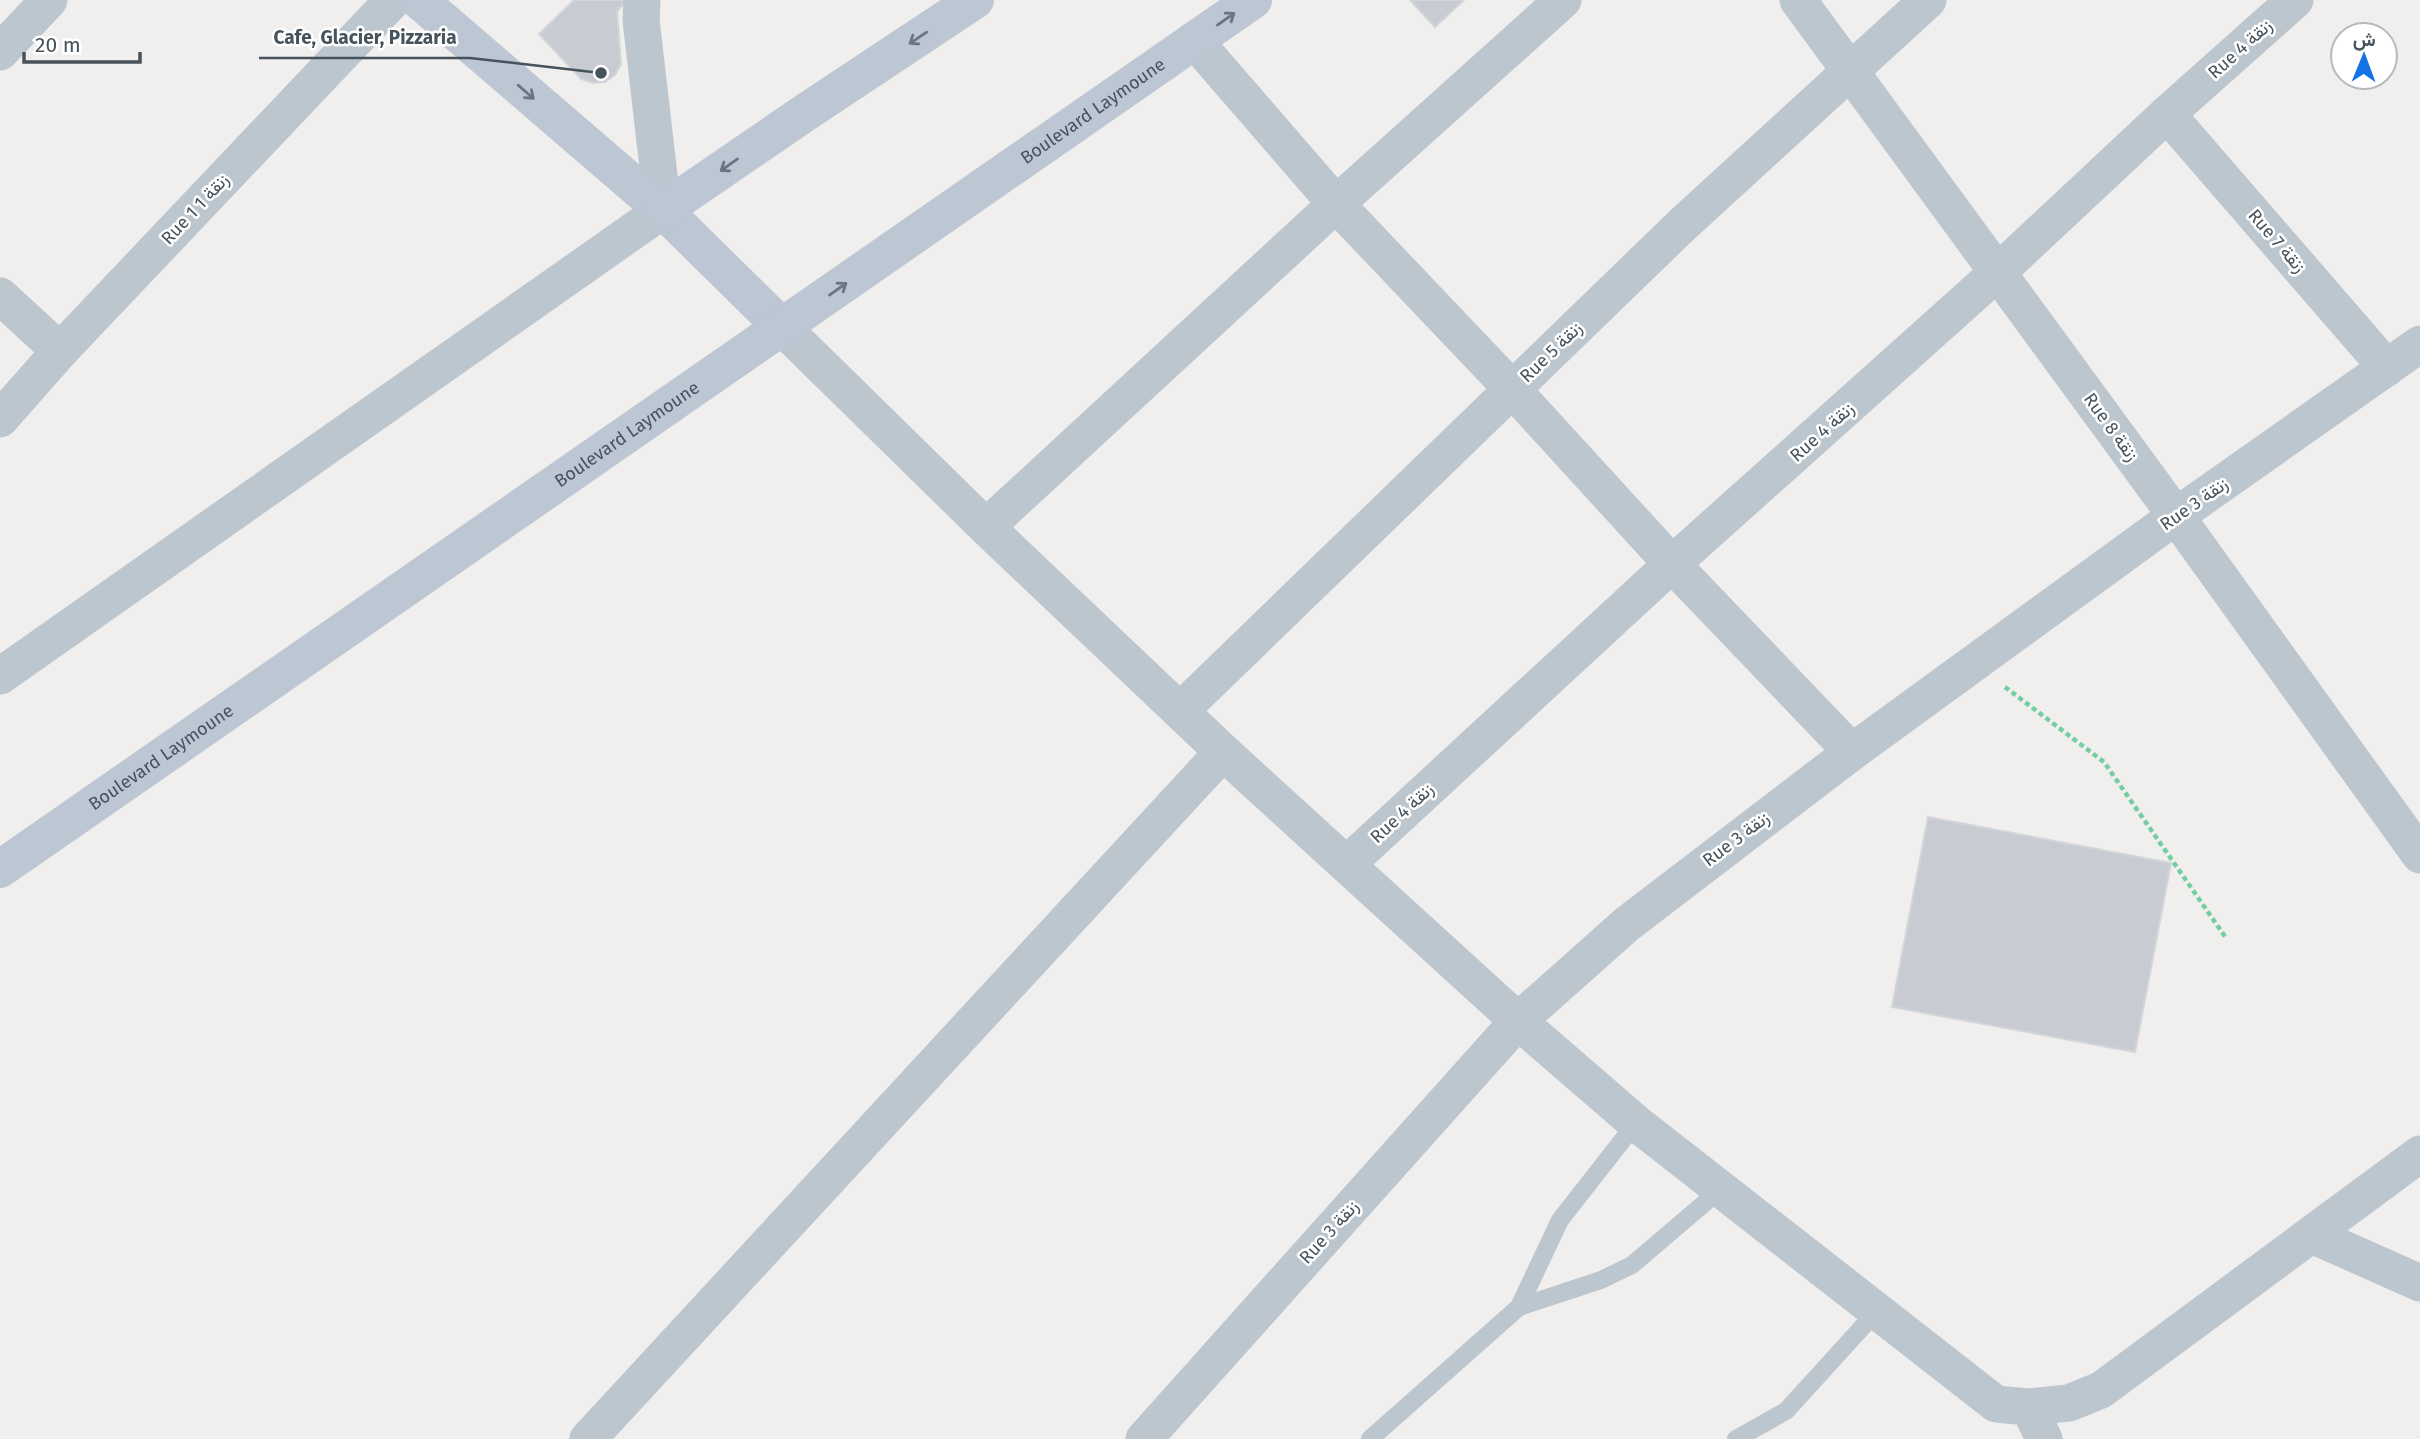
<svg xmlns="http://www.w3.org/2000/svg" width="2420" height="1439" font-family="'Fira Sans',Vazirmatn,sans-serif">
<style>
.building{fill:#c8cbd1;stroke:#d2d5da;stroke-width:2}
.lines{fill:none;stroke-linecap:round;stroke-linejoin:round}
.path{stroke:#73cfa0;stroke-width:4.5;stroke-dasharray:5 3.5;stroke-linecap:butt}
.lane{stroke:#bcc6ce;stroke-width:18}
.street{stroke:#bcc6ce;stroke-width:37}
.secondary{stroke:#bcc7d3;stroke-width:38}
.oneway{stroke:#697580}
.labels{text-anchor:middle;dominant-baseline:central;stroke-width:5;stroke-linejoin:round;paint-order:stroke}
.street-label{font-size:18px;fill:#46525c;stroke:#fff}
.leader{fill:none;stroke:#46525c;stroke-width:2.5}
.callout-dot{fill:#46525c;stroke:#fff;stroke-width:2.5}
.callout-label{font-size:19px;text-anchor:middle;font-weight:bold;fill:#46525c;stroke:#fff;stroke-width:5;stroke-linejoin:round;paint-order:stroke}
</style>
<rect width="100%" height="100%" fill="#f1eeee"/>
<path class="building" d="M574,0H628L617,11L621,64L615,75L605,82L593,83L581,79L539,34Z
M1410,0H1464L1435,27Z
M1928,817L2171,863L2135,1052L1892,1007Z"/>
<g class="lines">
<path class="path" d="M2005,687L2104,762L2226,938"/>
<path class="lane" d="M1519,1307L1560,1220L1636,1123
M1370,1439L1519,1307L1601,1280L1632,1265L1721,1189
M1736,1439L1786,1411L1877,1311"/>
<path class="street" d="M1798,0L2176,516L2420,855
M1194,40L1336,204L1512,389L1672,564L1852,752
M0,52L49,0
M2167,114L2387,368
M0,296L60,351
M783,328L986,527L1223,752L1518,1021L1636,1123L1996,1404L2029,1407L2069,1403L2101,1390L2420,1154
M0,419L60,351L393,0
M986,527L1336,204L1563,0
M0,676L663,210L641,20L642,0
M1180,711L1682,225L1928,0
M1348,863L1672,564L1998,272L2167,114L2295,0
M2312,1235L2420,1283
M2029,1407L2044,1439
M588,1439L1223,752
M1144,1439L1518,1021L1627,924L1852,752L2176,516L2420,344"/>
<g class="secondary">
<path d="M419,0L663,210L783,328"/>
<path d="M663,210L806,112L975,0"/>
<path id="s1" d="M0,869L1253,0"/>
</g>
</g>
<defs><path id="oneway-shaft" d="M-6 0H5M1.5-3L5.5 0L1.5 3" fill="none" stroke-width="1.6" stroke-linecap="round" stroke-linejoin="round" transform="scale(1.75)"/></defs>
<g class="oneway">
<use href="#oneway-shaft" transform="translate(1226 19) rotate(-35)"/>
<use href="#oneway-shaft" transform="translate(918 38) rotate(146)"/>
<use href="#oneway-shaft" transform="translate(526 92) rotate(41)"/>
<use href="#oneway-shaft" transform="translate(729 165) rotate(145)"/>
<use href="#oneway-shaft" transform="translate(838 289) rotate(-35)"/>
</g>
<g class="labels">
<g class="street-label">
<text transform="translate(2240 49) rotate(-42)">Rue 4 زنقة</text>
<text stroke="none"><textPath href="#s1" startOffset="1330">Boulevard Laymoune</textPath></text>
<text transform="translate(195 209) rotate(-47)">Rue 1 زنقة 1</text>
<text transform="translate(2277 241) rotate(49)">Rue 7 زنقة</text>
<text transform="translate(1551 352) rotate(-44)">Rue 5 زنقة</text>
<text transform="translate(2111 427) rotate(54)">Rue 8 زنقة</text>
<text transform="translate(1822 432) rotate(-42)">Rue 4 زنقة</text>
<text stroke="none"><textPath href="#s1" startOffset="763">Boulevard Laymoune</textPath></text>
<text transform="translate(2194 504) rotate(-35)">Rue 3 زنقة</text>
<text stroke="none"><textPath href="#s1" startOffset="196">Boulevard Laymoune</textPath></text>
<text transform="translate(1402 813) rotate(-43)">Rue 4 زنقة</text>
<text transform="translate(1736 839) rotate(-37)">Rue 3 زنقة</text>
<text transform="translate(1329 1232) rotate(-48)">Rue 3 زنقة</text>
</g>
</g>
<path class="leader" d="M601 73L470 58H259"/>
<circle class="callout-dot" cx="601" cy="73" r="7"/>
<g class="callout-label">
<text x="365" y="44">Cafe, Glacier, Pizzaria</text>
</g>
<g transform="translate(2364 56) rotate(1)"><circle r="33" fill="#ffffff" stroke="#b5babe" stroke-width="2"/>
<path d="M0-5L12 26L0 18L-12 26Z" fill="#1574e5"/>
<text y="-10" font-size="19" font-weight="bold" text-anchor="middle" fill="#46525c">ش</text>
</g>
<path d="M24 52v10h116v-10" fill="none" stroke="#46525c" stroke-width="3.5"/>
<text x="35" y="52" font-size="21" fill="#46525c" stroke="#ffffff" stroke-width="5" paint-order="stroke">20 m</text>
</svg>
